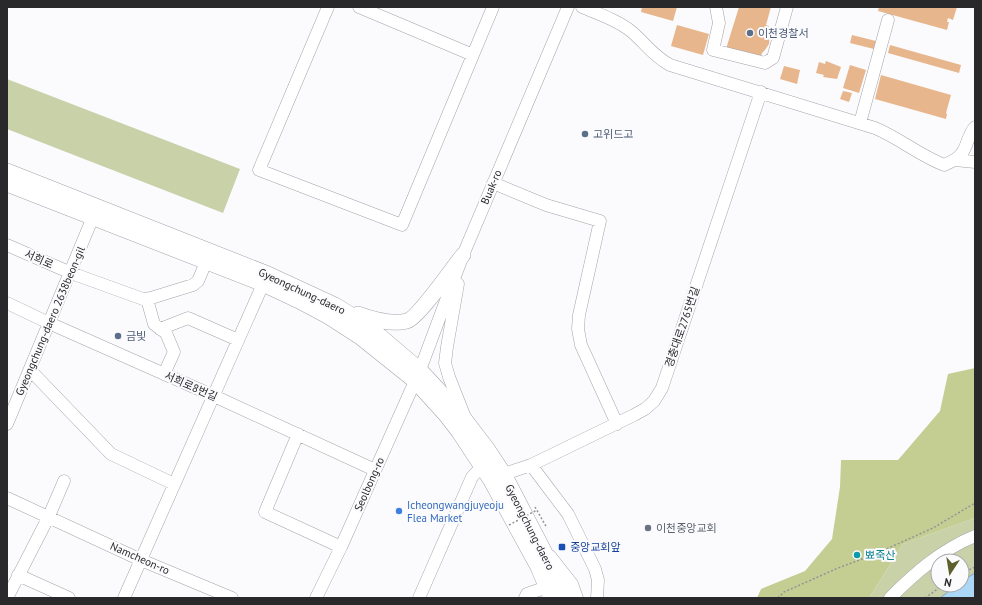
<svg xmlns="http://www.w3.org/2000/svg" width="982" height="605" font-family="'PT Sans','Noto Sans KR',sans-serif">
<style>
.green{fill:#c9d1a9;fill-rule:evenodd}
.forest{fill:#c4ce93}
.water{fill:#acd8f8;stroke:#85a4bb}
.building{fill:#e7b68c}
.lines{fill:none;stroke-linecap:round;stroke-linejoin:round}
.minor-casing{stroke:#a4a4ab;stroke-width:13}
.major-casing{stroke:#a4a4ab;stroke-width:16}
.path{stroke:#949497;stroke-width:1.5;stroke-dasharray:2 2;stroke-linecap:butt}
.minor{stroke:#fff;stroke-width:12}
.major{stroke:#fff;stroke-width:15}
.path-bridge{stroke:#949497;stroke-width:1.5;stroke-dasharray:2 2;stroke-linecap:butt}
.service-dot{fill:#5c6f8a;stroke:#fbfbfe;stroke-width:1.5}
.shop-dot{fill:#3f7fe0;stroke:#fbfbfe;stroke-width:1.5}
.worship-dot{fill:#6b7280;stroke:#fbfbfe;stroke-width:1.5}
.transit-dot{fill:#1a4fb4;stroke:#fbfbfe;stroke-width:1.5}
.culture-dot{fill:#0f9aa8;stroke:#fbfbfe;stroke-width:1.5}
.labels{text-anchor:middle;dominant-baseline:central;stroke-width:4;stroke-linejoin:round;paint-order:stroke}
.service-label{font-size:11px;fill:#4e5e75;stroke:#fbfbfe;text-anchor:start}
.street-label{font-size:11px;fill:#29292c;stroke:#fbfbfe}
.shop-label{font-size:11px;fill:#366cbe;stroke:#fbfbfe;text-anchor:start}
.worship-label{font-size:11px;fill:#5b616d;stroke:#fbfbfe;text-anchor:start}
.transit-label{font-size:11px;fill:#164399;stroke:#fbfbfe;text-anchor:start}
.culture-label{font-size:11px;fill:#0d838f;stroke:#fbfbfe;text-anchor:start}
</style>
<rect width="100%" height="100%" fill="#fbfbfe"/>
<path class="green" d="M7,79L240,169L223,213L7,129Z
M975,518V598H869L903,544ZM938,561H962V585H938Z"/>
<path class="forest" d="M975,368V518L903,544L869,598H757L761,589L805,571L832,539L840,487L841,460H898L940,411L948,374Z"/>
<path class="water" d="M975,573V598H940L957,585H962V581Z"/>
<path class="building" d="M642,7H677L673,21L641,12Z
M739,7H771L766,25L769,26L768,30L770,35L769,44L765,50L762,53L760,59L726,49Z
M879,7H957L953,20L948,18L947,22H949L947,30L878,11Z
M677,25L709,34L703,55L671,46Z
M852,35L876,41L874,49L850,43Z
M890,45L961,65L959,73L888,53Z
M826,61L841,67L837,79L823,77L824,75L816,73L819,62L825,64Z
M850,65L866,70L859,93L843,88Z
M784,66L800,70L797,84L780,79Z
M881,75L951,95L946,113L947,114L946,119L875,99Z
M843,91L852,93L849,102L840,99Z"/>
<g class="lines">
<defs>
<path id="minor" d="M328,7L259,170L402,225L493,7
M359,7L473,55
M582,7C599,14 619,21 632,32C647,45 652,55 670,65L875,128C899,138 919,155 944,165C951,162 958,159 962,153C968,145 968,134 975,127
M716,7L719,23L713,50L765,63L773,58L787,7
M860,123L888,20
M955,160L975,162
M493,183L546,205L600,221L579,315L578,329L581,345L617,424
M7,245L71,273L143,299L151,298L193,285L198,281L206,262
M458,284L447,347L445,363L449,377L464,415
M147,299L154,324L166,333L174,352L164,374
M7,303L49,323L214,396L375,470
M160,329L188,318L238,340
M30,370L111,454L174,484
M7,424L93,217
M298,434L265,512L341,547
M531,465L568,514L595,569L598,580L597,598
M504,474L531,465L634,415L645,409L654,401L662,388L761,92
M7,498L141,560L232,598
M550,556L572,584L577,598
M18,575L69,598
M7,598L49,516L64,481
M124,598L263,284
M316,598L341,547L420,370L463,255L568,7
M419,598L472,477L482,466
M525,598L527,594L547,587
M890,598C915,573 941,550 975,536"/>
<path id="major" d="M7,171L268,274L335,305L366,324L420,370L460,413L486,447L504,474L545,553L564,598
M7,184L263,284L299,301L329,317L360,337L415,381L445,414L459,432L490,479L538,567L551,598
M358,314C372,319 391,325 407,321C419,317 453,267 463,255"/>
</defs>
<use href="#minor" class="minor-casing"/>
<use href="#major" class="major-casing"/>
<path class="path" d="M535,507L547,528
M962,573L975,567
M778,598L784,592L838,568L873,555L933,528L975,503
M925,598L943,585"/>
<use href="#minor" class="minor"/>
<use href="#major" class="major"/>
<path class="path-bridge" d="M509,525L537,510"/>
</g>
<g class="service-dot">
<circle cx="750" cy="33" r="4"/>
<circle cx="585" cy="134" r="4"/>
<circle cx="118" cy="336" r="4"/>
</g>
<circle class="shop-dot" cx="399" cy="511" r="4"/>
<circle class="worship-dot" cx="648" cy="528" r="4"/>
<rect class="transit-dot" x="558" y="543" width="8" height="8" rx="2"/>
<circle class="culture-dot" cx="857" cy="555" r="4"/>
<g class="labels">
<g class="service-label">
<text x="758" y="33">이천경찰서</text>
<text x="593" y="134">고위드고</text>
<text x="126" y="336">금빛</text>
</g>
<g class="street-label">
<text transform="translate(491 187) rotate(-67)">Buak-ro</text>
<text transform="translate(39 259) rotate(24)">서희로</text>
<text transform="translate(302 291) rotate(25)">Gyeongchung-daero</text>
<text transform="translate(50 321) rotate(-67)">Gyeongchung-daero 2638beon-gil</text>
<text transform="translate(682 327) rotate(-71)">경충대로2765번길</text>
<text transform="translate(191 386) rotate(24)">서희로8번길</text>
<text transform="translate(369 484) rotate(-66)">Seolbong-ro</text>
<text transform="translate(530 527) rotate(63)">Gyeongchung-daero</text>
<text transform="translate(140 558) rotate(24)">Namcheon-ro</text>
</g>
<g class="shop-label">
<text x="407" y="505">Icheongwangjuyeoju<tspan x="407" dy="13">Flea Market</tspan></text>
</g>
<g class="worship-label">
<text x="656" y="528">이천중앙교회</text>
</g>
<g class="transit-label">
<text x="570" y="547">중앙교회앞</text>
</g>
<g class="culture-label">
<text x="865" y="555">뾰죽산</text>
</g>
</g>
<rect width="982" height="605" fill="none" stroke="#29292c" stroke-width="16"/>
<g transform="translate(950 573) rotate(192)"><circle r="19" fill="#fbfbfe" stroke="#a7a7aa"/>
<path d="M0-3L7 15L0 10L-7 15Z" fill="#5d5f2d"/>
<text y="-6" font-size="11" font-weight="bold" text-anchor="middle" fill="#29292c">N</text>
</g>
</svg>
